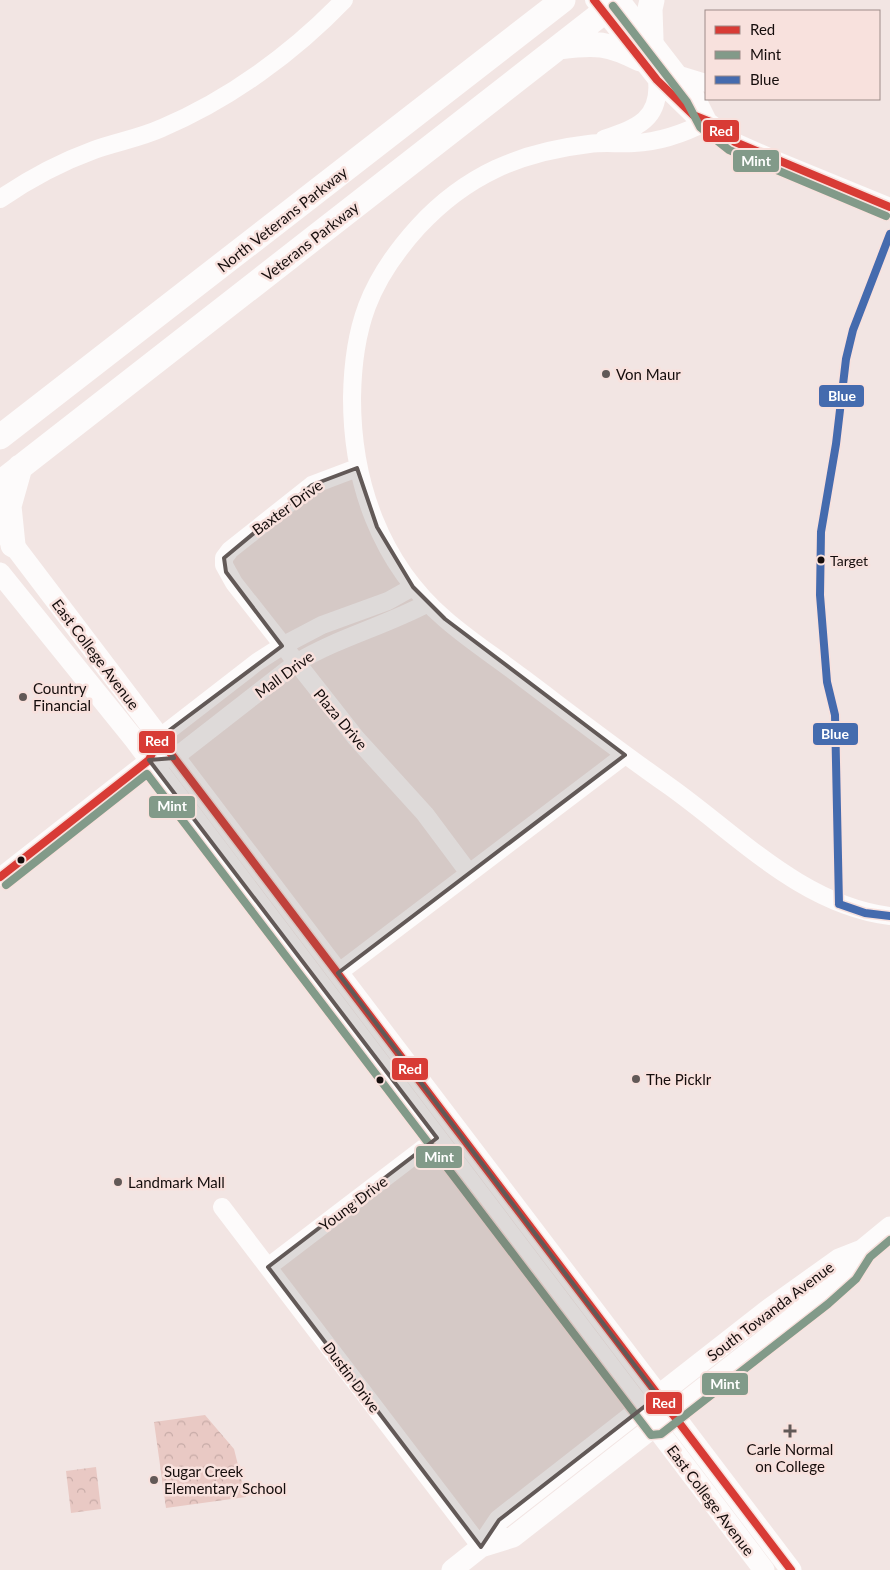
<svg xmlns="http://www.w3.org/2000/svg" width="890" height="1570" font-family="Lato,sans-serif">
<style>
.park{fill:url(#park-crowns)}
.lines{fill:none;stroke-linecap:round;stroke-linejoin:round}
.minor{stroke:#fdfbfb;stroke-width:18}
.major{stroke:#fdfbfb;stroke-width:21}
.highway{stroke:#fdfbfb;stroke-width:25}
.bus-1-casing{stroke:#f8e1dd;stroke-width:11}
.bus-2-casing{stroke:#f8e1dd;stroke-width:11}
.bus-3-casing{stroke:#f8e1dd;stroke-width:11}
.bus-1{stroke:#d83b35;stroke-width:8}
.bus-2{stroke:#829a89;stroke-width:8}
.bus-3{stroke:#456bae;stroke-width:8}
.marked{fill:#625957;fill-opacity:0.2;stroke:#625957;stroke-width:4;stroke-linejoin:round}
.poi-dot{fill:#625957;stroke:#f8e1dd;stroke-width:2}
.bus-dot{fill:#150d0c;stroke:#f8e1dd;stroke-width:2}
.labels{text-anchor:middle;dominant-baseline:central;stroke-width:5;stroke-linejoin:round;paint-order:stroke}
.bus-label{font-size:14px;fill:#150d0c;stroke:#f8e1dd;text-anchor:start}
.street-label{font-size:15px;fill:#150d0c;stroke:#f8e1dd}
.poi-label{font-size:15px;fill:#150d0c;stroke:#f8e1dd;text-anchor:start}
.line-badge{stroke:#f8e1dd;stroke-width:2}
.badge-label{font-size:14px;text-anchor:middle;font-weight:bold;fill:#fff}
</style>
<defs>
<pattern id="park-crowns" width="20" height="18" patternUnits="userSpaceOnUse" patternTransform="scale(1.25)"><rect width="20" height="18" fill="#e9c9c4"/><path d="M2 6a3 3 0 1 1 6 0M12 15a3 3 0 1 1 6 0" fill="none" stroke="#c7aba7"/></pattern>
</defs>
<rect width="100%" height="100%" fill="#f2e5e3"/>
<path class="park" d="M205,1415L234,1449L246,1497L166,1508L154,1422Z
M96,1467L101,1509L71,1513L66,1471Z"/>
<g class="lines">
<path class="minor" d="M594,0L657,80L693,115L708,121L735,142L778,161L890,207
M621,0L696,97L708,121
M680,75L706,83
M708,121C685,133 661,142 634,143C619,144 604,142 589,144C520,152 466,175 418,227C369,281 353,327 352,398C352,482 380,563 445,619C469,640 497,658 523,678C571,714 619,751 669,786C738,835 802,905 890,916
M604,139C636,128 661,120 657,80
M0,199C29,179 61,162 94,150C116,142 140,138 162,128C230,99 293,53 344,0
M357,468L312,485L230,550L224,558V565L234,583L356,738L425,814L469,873
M162,759L174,758L296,663C337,638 385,626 428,603
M0,877L149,760L159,738L257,662L282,646L322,625L388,601L413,587
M338,973L625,755
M222,1207L481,1547
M268,1267L437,1138"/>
<path class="major" d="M3,531L791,1570
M0,573L134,739L764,1570
M481,1547L513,1537L821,1296L849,1272L862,1250L890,1227
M452,1570L481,1547L499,1520L769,1309L839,1259L862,1250"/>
<path class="highway" d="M651,39L650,9L652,0
M560,47C595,42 609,43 640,59
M0,437L563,0
M0,483L619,0
M13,545L9,506L20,467"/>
<defs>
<path id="bus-1" d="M594,0L657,80L693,115L708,121L735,142L890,207
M0,877L149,760L159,738L791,1570"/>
<path id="bus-2" d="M613,6L687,102L700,127L729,150L886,216
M6,885L147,774L651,1435L661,1434L828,1304L856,1279L870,1257L890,1240"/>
<path id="bus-3" d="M839,904L835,715L827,682L820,595L821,532L836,444L846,359L853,330L890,234
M839,904L865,913L890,916"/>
</defs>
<use href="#bus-1" class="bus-1-casing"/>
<use href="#bus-2" class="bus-2-casing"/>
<use href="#bus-3" class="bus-3-casing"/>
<use href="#bus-1" class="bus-1"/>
<use href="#bus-2" class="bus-2"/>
<use href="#bus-3" class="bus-3"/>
</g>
<path class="marked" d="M357,468L377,527L413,587L445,619L625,755L338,973L658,1396L499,1520L481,1547L268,1267L437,1138L149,760L174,758L159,738L282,646L226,572L224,558L312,485Z"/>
<g class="poi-dot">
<circle cx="606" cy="374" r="5"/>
<circle cx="23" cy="697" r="5"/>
<circle cx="636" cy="1079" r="5"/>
<circle cx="118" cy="1182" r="5"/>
<path d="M787.5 1423.5h5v5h5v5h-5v5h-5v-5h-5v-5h5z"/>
<circle cx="154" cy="1480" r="5"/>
</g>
<g class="bus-dot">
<circle cx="821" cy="560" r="4.5"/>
<circle cx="21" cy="860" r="4.5"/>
<circle cx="380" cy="1080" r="4.5"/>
</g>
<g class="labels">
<g class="bus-label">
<text x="830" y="560">Target</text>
</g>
<g class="street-label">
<text transform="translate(282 219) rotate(-38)">North Veterans Parkway</text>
<text transform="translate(310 241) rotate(-38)">Veterans Parkway</text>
<text transform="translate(287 507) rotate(-36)">Baxter Drive</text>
<text transform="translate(96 654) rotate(53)">East College Avenue</text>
<text transform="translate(284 674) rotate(-36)">Mall Drive</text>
<text transform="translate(341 719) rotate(50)">Plaza Drive</text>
<text transform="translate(353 1203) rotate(-37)">Young Drive</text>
<text transform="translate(770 1311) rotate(-37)">South Towanda Avenue</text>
<text transform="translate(352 1377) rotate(53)">Dustin Drive</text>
<text transform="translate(711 1500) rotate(53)">East College Avenue</text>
</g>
<g class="poi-label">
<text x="616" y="374">Von Maur</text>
<text x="33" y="688">Country<tspan x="33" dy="17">Financial</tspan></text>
<text x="646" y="1079">The Picklr</text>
<text x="128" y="1182">Landmark Mall</text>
<text x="790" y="1449" text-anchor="middle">Carle Normal<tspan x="790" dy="17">on College</tspan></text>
<text x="164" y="1471">Sugar Creek<tspan x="164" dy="17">Elementary School</tspan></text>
</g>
</g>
<g class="line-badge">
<rect x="702" y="119" width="38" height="24" rx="5" fill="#d83b35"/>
<rect x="732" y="149" width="48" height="24" rx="5" fill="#829a89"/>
<rect x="818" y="384" width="47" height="24" rx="5" fill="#456bae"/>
<rect x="812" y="722" width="47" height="24" rx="5" fill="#456bae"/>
<rect x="138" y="730" width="38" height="24" rx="5" fill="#d83b35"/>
<rect x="148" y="795" width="48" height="24" rx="5" fill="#829a89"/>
<rect x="391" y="1057" width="38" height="24" rx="5" fill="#d83b35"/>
<rect x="415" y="1145" width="48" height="24" rx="5" fill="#829a89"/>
<rect x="701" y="1372" width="48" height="24" rx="5" fill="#829a89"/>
<rect x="645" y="1391" width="38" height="24" rx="5" fill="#d83b35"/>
</g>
<g class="badge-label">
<text x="721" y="136">Red</text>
<text x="756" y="166">Mint</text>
<text x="842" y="401">Blue</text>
<text x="835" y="739">Blue</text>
<text x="157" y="746">Red</text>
<text x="172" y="811">Mint</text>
<text x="410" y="1074">Red</text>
<text x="439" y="1162">Mint</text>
<text x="725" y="1389">Mint</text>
<text x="664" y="1408">Red</text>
</g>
<rect x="705" y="10" width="175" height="90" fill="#f8e1dd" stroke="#9d8c89"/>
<rect x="715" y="26" width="25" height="8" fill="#d83b35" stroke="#9d8c89"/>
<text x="750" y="35" font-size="15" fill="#150d0c">Red</text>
<rect x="715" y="51" width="25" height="8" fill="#829a89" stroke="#9d8c89"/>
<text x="750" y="60" font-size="15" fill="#150d0c">Mint</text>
<rect x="715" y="76" width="25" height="8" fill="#456bae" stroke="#9d8c89"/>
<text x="750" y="85" font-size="15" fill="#150d0c">Blue</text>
</svg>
